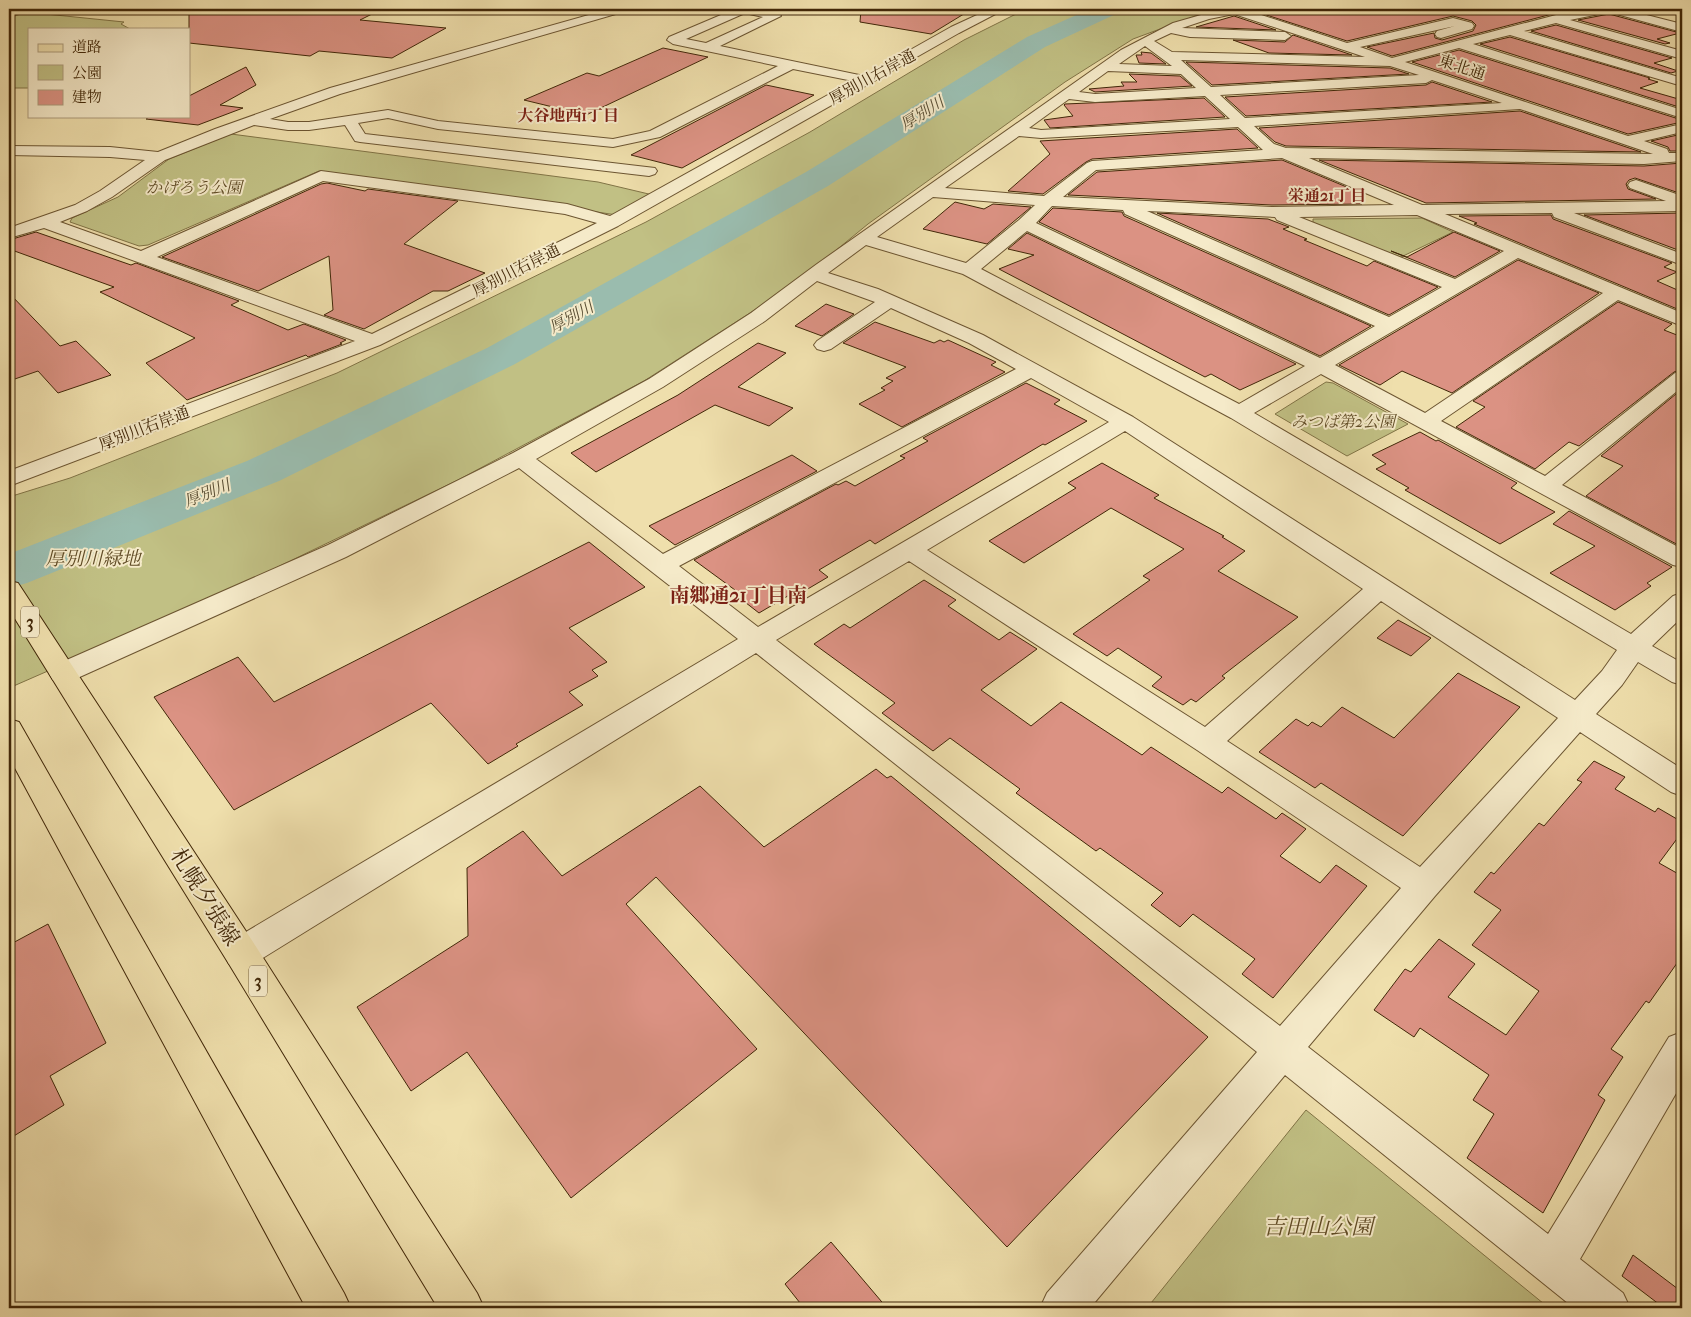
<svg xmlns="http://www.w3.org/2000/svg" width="1691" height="1317" font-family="'IM FELL French Canon','Noto Serif JP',serif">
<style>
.green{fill:#c1c084;stroke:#817446}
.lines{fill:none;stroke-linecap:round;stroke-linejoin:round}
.river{fill:#9abcae;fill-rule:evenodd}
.building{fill:#db9283;stroke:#412708}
.minor-casing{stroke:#6c5531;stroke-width:2}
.major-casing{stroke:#412708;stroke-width:2}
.minor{fill:#f5eac9;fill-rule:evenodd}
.major{fill:#efdfac;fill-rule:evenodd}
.labels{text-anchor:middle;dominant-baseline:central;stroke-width:4;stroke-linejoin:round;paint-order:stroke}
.far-street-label{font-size:16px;fill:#412708;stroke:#f5eac9}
.far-water-label{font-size:16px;font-style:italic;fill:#574c32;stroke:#f5eac9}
.far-neighbourhood-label{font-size:16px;font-weight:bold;fill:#7a1f14;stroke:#f5eac9}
.far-park-label{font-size:16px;font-style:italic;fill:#614d27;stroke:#f5eac9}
.shield{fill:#f5eac9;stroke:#776242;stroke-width:1}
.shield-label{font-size:18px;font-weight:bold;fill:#412708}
.park-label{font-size:19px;font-style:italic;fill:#614d27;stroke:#f5eac9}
.neighbourhood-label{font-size:20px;font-weight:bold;fill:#7a1f14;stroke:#f5eac9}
.near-street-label{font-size:22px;fill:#412708;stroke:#f5eac9}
.near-park-label{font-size:22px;font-style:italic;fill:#614d27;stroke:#f5eac9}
</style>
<rect width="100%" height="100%" fill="#efdfac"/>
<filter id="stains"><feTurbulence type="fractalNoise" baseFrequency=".004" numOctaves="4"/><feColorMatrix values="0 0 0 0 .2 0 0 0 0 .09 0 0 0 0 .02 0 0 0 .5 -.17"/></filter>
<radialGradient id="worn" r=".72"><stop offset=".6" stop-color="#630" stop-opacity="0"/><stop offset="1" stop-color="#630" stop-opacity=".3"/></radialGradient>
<path class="green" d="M382,9H498C460,19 420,12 382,9Z
M1026,9H1233L1198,15L1133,39L1065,82L868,224L795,284L644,381L458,480L201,604L9,688V497L70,478L337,373L646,222L810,132L964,40Z
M26,12L124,22L121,24L130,29H29V88H9V18Z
M231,134L598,182L653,195L617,215L319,171L148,245L139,246L70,222L72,218L118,197L169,159Z
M1422,218L1453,232L1399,258L1313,223V219Z
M1326,382L1333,383L1408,424L1347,456L1275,414Z
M1306,1110L1549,1308H1147Z"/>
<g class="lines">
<path class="river" d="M1090,9H1119L1116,14L1045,47L828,186L515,364L279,481L27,583L9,588V554L247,461L487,348L806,172L1027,37Z"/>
</g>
<path class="building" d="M189,9H332L374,13L360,20L446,28L392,58L319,51L310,56L189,43Z
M861,9H972L931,34L860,22Z
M1264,9H1581L1556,13L1392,56L1367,47L1434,33L1435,38L1442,40L1473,31L1476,25L1472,21L1453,16L1347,41L1254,11Z
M1609,14L1680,33L1657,39L1670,43L1665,44L1578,20Z
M1234,16L1276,30L1196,27Z
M1556,25L1672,58L1654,63L1678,71L1671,73L1531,31Z
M1293,35L1352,55L1269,53L1233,40L1285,42Z
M1510,37L1650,78L1648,79L1658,82L1640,88L1682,100V108L1480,44Z
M663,48L708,57L586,115L524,100L587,73L599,76Z
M1459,50L1682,120V122L1628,134L1412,62Z
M1141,52L1151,53L1166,64L1139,63L1136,55H1142Z
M1186,62L1390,68L1409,74L1212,85Z
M246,67L256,85L220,105L243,108L198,125L146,119L151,116H189V96Z
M1129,74L1180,76L1192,86L1095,92L1089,89L1124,86L1121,82H1137Z
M1432,82L1492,102L1246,116L1225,97L1426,85Z
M766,85L814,95L682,168L631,155Z
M1204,98L1225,117L1050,128L1044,120L1073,116L1064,105L1065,104Z
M1520,111L1641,152L1286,146L1275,142L1259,128Z
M1237,129L1258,148L1092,159L1086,162L1043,194L1008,191L1050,154L1040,141Z
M1682,134V151H1670L1668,147L1651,141Z
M1282,160L1349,188L1362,204L1272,205L1068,195L1097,172Z
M1319,160L1644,166L1682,163V194L1635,178L1629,180L1626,184L1628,189L1656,199L1426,203Z
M327,183L365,191L368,189L458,201L404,244L485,273L448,291H433L364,329L324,315L333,310L329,256L258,291L162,257L321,184Z
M955,202L984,209L993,204L1031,207L987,244L923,229Z
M1053,208L1122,212L1124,216L1371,326L1320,356L1039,222Z
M1157,213L1268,219L1289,227L1283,229L1307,239L1304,240L1367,266L1374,261L1438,287L1389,315Z
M1682,213V248L1678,250L1584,215Z
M1551,215L1553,219L1672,263L1664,267L1677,272L1657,281L1682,292V311L1474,224L1477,223L1459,216Z
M36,232L131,265L136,263L239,301L231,305L288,330L304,324L346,340L340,343L342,344L308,357L306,355L187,400L146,363L195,338L100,292L114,287L9,249V240Z
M1454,232L1500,251L1455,277L1391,251L1407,257Z
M1027,233L1296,364L1240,390L1211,374L1205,377L999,269L1034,255L1008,249Z
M1518,260L1599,293L1452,393L1402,371L1380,385L1339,365Z
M9,293L60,346L76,341L111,375L58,393L38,371L9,381Z
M1618,302L1672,324L1664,330L1682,337V369L1674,372L1579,446L1569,442L1535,469L1456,427L1485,407L1473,401Z
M826,304L854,314L822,336L795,326Z
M875,322L934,343L940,340L944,342L948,340L996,362L991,365L1005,372L902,427L859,404L885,390L881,388L893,381L886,378L906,367L843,343Z
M758,343L786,353L738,387L793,408L769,426L715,405L596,472L571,453L678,395Z
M1026,383L1060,400L1054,404L1087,421L1045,445L1043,444L875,544L870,540L819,570L828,577L806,590L803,587L759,613L732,592L735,590L694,560L836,484L838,485L846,481L855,486L905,458L900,456L928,441L923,438Z
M1682,389V547L1586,496L1623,466L1601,456Z
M1420,432L1436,441L1438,440L1517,483L1511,488L1555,512L1500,544L1405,490L1409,488L1376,469L1386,464L1372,455Z
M792,455L817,471L675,545L649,526Z
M1102,463L1159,495L1154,498L1224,536L1222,537L1245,551L1218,571L1298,617L1222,676L1225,678L1196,702L1191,699L1183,705L1152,686L1162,677L1118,648L1107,656L1073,634L1150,580L1143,576L1184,549L1111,508L1024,563L989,541L1076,488L1068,483Z
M1569,511L1672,567L1647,583L1651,586L1615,610L1550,573L1595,546L1553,524Z
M589,542L645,587L569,628L607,662L592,670L598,676L569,692L583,705L516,744L518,746L488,764L431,703L234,810L154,697L238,657L274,702Z
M924,580L956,600L948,606L999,640L1010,632L1037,649L981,690L1031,726L1061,702L1142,755L1151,747L1222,793L1228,787L1276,819L1282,813L1306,829L1280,856L1320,883L1336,865L1367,886L1273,998L1242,974L1255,959L1193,914L1180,927L1151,905L1163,893L1100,848L1096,851L1016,793L1020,789L950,738L933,751L882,713L895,703L814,644L844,624L850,628Z
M1398,620L1431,638L1411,656L1377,638Z
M1458,673L1520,707L1403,836L1321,783L1315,788L1259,752L1296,719L1308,726L1312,722L1321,727L1342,707L1394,738Z
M1594,761L1625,777L1615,789L1655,812L1658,808L1682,822V832L1659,863L1682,876V956L1649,1003L1646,1001L1611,1049L1623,1057L1598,1095L1605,1100L1543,1213L1467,1158L1494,1114L1473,1100L1489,1075L1420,1028L1414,1037L1374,1010L1405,969L1411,972L1439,939L1475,964L1448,997L1506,1035L1539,991L1472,945L1501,910L1474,892L1491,872L1494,874L1539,823L1544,826L1582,782L1577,780Z
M876,769L887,778L891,776L1208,1037L1007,1247L656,877L626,904L757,1049L571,1198L467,1052L411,1091L357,1007L468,936L467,868L523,831L562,876L700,786L764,847Z
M48,924L106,1043L50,1076L64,1105L9,1139V945Z
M831,1242L887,1308H804L785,1284Z
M1633,1255L1682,1292V1308H1664L1622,1276Z"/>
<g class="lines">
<defs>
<path id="minor" d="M610,9H628L626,11L340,94L270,119L288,122H309L388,110L438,121L613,139L650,131L778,66L673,44L667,40L669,37L735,9H758L779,13L781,16L720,46L864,76L951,27L990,9H1005L959,33L618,226L380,345L9,486V471L355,341L44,228L9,238V228L75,205L100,191L145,160L110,157L9,155V146L110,147L158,152L215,129L330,88ZM745,13L763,17L706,43L686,39ZM793,69L853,81L610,216L567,204L321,171L141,251L60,222L87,211L112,197L165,160L254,125L288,130H309L345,125L355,141L360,142L649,176L655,174L657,171L655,168L365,134L358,123L388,118L438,129L613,147L660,137ZM323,181L565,214L597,223L372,334L157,257Z
M1222,9H1243L1347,43L1453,18L1472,23L1474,26L1472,29L1441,38L1437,37L1435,34L1437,31L1455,26L1360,47L1392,58L1556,15L1591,9H1623L1682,24V32L1609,12L1570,20L1682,51V59L1556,23L1524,31L1682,78V86L1510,35L1473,44L1682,110V118L1459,48L1405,62L1628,136L1682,124V132L1644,141L1667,149L1669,153H1682V161L1644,164L1309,158L1422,205L1666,201L1630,188L1628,185L1630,182L1636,180L1682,196V211L1574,213L1682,254V265L1554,217L1552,213L1445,214L1682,313V326L1618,300L1441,421L1545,476L1675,373L1682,371V387L1562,485L1682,549V567L1673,565L1321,374L1254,413L1631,634L1673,596L1682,593V617L1652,646L1682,663V685L1672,682L1638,662L1622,685L1596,714L1682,769V796L1671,792L1580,732L1435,896L1308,1047L1548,1234L1669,1037L1682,1032V1083L1580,1259L1623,1293L1630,1308H1574L1285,1075L1090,1308H1040L1047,1293L1257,1052L756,653L253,964L241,968L229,964L224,953L229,942L738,639L519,468L346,557L73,680L63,683L53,680L49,673L53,666L328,545L513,453L649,379L751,313L817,264L1121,50L1173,23ZM1234,14L1365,57L1172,52L1154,41L1171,33L1190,37L1285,40L1291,36L1285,32L1182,28L1209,19ZM1145,46L1172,66L1119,64ZM1181,60L1390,66L1419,75L1211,87ZM1108,71L1181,74L1196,88L1095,94L1079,92ZM1432,80L1502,103L1245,118L1220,95L1426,83ZM1205,96L1230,119L1041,130L1029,128L1069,99L1095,102ZM1520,109L1653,154L1286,148L1274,144L1254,126ZM1238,127L1263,150L1092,161L1087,163L1044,196L945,188L1019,136L1041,138ZM1282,158L1394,205L1272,207L1063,197L1096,170ZM933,197L1035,205L1019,220L966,263L877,237ZM1052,206L1123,210L1125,214L1375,326L1320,358L1036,223ZM1147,211L1275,217L1277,220L1442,287L1389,317ZM1417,215L1504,251L1455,279L1299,217ZM1027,231L1305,366L1239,404L981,269ZM866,245L963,274L1231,418L1617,650L1602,671L1575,700L1133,417L983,335L878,289L828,273ZM1518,258L1603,293L1425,413L1335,365ZM817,281L875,302L817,341L814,345L817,349L824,351L831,349L891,308L969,343L1016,369L663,554L536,459L663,387L765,321ZM1031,378L1109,422L758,627L679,566ZM1125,431L1363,589L1205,727L927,550ZM909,561L1197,750L1401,888L1280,1026L776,640ZM1381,601L1558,718L1420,867L1227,741Z"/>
<path id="major" d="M9,581L18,583L253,942L477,1293L484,1308H438L229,964L9,609Z
M9,719L19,722L344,1293L351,1308H306L9,757Z"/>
</defs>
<use href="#minor" class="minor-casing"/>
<use href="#major" class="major-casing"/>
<use href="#minor" class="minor"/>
<use href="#major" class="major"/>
</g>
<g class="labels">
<g class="far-street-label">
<text transform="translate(1462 67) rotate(18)">東北通</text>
<text transform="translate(872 77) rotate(-29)">厚別川右岸通</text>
<text transform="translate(516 270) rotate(-27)">厚別川右岸通</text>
<text transform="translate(144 428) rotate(-21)">厚別川右岸通</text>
</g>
<g class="far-water-label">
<text transform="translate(922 113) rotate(-32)">厚別川</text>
<text transform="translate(571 317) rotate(-29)">厚別川</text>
<text transform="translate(207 493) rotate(-22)">厚別川</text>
</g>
<g class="far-neighbourhood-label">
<text x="568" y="115">大谷地西1丁目</text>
<text x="1327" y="195">栄通21丁目</text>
</g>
<g class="far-park-label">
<text x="194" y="187">かげろう公園</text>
<text x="1343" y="421">みつば第2公園</text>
</g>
<g class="shield">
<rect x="21" y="606.5" width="18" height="31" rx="4"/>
<rect x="249" y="965.5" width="18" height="31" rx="4"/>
</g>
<g class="shield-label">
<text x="30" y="622">3</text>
<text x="258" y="981">3</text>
</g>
<g class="park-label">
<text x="93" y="559">厚別川緑地</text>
</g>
<g class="neighbourhood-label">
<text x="738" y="595">南郷通21丁目南</text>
</g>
<g class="near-street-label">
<text transform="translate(205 897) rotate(58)">札幌夕張線</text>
</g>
<g class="near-park-label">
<text x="1318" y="1227">吉田山公園</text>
</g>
</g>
<rect width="1691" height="1317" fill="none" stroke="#efdfac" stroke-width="30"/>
<rect x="10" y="10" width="1671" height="1297" fill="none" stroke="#412708" stroke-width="2.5"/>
<rect x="15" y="15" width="1661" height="1287" fill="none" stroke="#412708"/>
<rect x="28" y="28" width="162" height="90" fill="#f5eac9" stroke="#ad9c7c"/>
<rect x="38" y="44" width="25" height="8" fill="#efdfac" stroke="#ad9c7c"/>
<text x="72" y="52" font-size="15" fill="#412708">道路</text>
<rect x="38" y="65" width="25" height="15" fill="#c1c084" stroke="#ad9c7c"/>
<text x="72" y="78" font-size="15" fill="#412708">公園</text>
<rect x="38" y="90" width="25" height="15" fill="#db9283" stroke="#ad9c7c"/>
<text x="72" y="102" font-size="15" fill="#412708">建物</text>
<rect width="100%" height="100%" filter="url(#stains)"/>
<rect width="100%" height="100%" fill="url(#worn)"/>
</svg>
